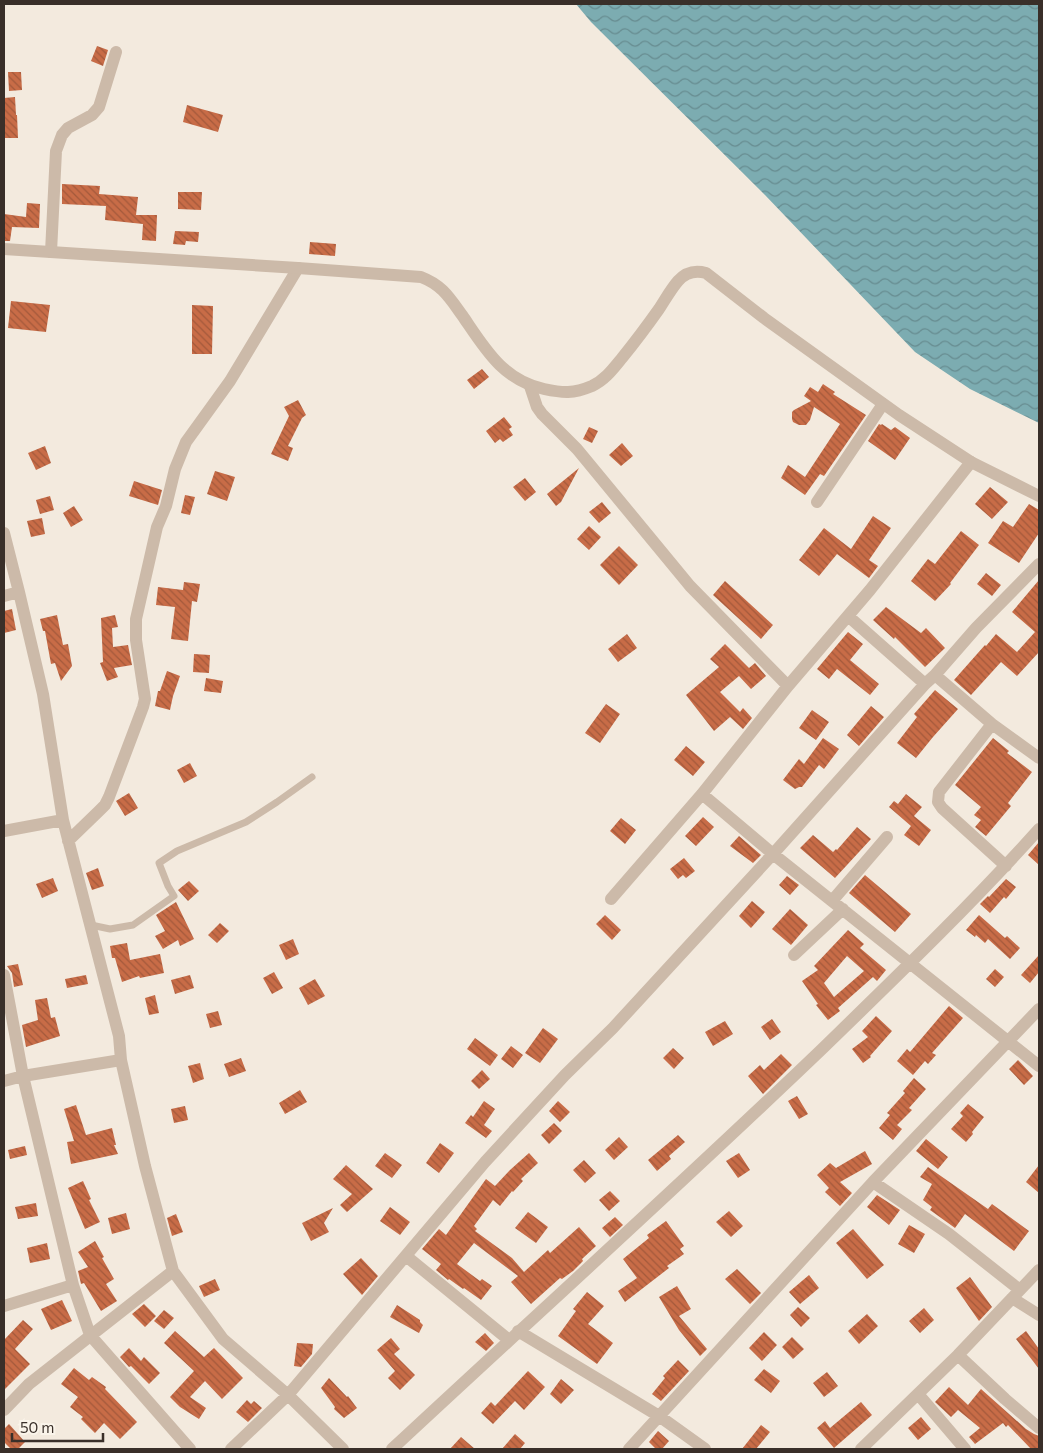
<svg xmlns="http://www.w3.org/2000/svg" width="1043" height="1453" font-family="Commissioner,sans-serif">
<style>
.water{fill:url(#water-waves)}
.building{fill:url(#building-back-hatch);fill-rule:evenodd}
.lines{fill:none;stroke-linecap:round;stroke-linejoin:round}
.service{stroke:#ccbaa9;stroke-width:7}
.minor{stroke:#ccbaa9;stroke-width:12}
.tertiary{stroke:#ccbaa9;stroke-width:12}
</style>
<defs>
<pattern id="water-waves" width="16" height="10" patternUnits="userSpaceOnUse" patternTransform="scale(1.25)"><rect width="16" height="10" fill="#7cacb1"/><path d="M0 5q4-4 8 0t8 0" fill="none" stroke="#678c90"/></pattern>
<pattern id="building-back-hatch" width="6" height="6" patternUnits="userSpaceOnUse" patternTransform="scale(1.25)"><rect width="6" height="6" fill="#c86c47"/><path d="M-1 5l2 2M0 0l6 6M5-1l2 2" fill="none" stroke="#a3593b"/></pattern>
</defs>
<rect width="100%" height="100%" fill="#f3eade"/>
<path class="water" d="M576,4H1039V423L970,389L915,352L765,195L591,22Z"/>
<path class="building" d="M97,46L108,50L103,66L91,61Z
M8,72H21L22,90L9,91Z
M15,97L16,115H17L18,138H4V98Z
M187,105L223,115L218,132L183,122Z
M62,184L100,186L99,194L138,197L136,215H157L156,241L142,240L143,224L105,220L106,206L62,204Z
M178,192H202L201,210L178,209Z
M27,203L40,204L39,228L12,227L10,241H4V214L26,217Z
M175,231L199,232L198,242L186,241L185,245L173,244Z
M310,242L336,244L335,256L309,254Z
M11,301L50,305L46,332L8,328Z
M192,305L213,306L212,354H192Z
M482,369L489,377L474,389L467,380Z
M823,384L835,392L833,394L866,415L824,476L820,474L805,495L781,478L788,465L805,477L840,424L814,407L810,420L806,425H799L793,422L792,419V412L794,410L811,401L804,396L810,387L818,392Z
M298,400L306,415L302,418L288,446L293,448L288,461L271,454L289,416L284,407Z
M504,417L512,427L509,429L513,435L503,442L500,439L495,443L486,431Z
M879,424L881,425L882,424L891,430L895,427L910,438L895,460L868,441Z
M589,427L598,431L592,443L583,439Z
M622,443L633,456L621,466L609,455Z
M45,446L51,463L36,470L28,453Z
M579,468L561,502L556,506L547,494Z
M215,471L235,477L227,501L207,494Z
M525,478L536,492L525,501L513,487Z
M134,481L162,490L158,505L129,496Z
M990,487L1008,502L992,519L975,504Z
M185,495L195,497L190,515L181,513Z
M50,496L54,510L40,514L36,500Z
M602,502L611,513L599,523L589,512Z
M1029,504L1039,510V533L1019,563L988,543L1003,521L1013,527Z
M74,506L83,520L71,527L63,513Z
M873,516L891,528L869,560L878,566L869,578L837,554L819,576L799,560L824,528L851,549Z
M42,518L45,534L31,537L27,521Z
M589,526L601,537L589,550L577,539Z
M961,531L979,545L950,583L951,584L935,601L911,581L928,559L935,564Z
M619,546L638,565L619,585L600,565Z
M986,573L1001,585L992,596L977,584Z
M1039,580V652L1017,676L1001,662L971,695L954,680L985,645L986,646L996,634L1017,652L1035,632L1012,612Z
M725,581L773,625L761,639L713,595Z
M184,582L200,584L197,602L192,601L188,641L171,639L175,607L156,605L158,587L183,590Z
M886,607L921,633L926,628L945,648L925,667L895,637L894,639L873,620Z
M12,609L16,630L4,633V611Z
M57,615L63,645L68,644L72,666L61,681L55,663L51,664L45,631H43L40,619Z
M115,615L118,627L112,628L113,647L128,645L132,665L114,668L118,677L107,681L100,663L103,662L101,618Z
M848,632L863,644L850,660L879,684L870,695L837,669L829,679L817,669Z
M627,634L637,648L618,662L608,649Z
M725,644L749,668L755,663L766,676L751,689L739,676L720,692L740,712L743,708L752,718L743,729L730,717L714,731L686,695L719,667L710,659Z
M194,654L210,655L209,673L193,672Z
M167,671L180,676L173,696L170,710L155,706L158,691H160Z
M206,678L223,681L221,693L204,691Z
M935,690L958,709L933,737L916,758L897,743L917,717L914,714Z
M606,704L620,714L600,743L585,733Z
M871,706L884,717L859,746L847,735Z
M812,710L829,722L816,740L799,728Z
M823,738L839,749L824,769L819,765L802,787H799L795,789L783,780L799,759L804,764Z
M993,738L1009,751L1007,753L1032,772L1008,803L1011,806L986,836L975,827L981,820L974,815L981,807L955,785Z
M686,746L705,762L693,776L674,760Z
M190,763L197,776L184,783L177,770Z
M129,793L138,808L125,816L116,801Z
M906,794L922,807L914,816L931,830L919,846L904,835L911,826L889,807L894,801L898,804Z
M703,817L714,827L696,846L685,836Z
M621,818L636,830L625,844L610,831Z
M857,827L871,839L835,878L800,848L813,835L833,852L836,849L837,850Z
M739,836L761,855L753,863L730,846Z
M1039,842V865L1028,855Z
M684,858L695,871L686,878L683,875L678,879L670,869Z
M98,868L104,886L92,890L86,873Z
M865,875L911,914L895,932L849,893Z
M787,876L799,885L790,895L779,885Z
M53,878L58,891L42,898L36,884Z
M1006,879L1016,887L1006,899L1004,897L990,913L980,904L988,896L989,897Z
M189,881L199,891L188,901L178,890Z
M752,901L765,912L751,928L739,916Z
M176,902L194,939L180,946L178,940L163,949L155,936L165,931L156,915Z
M790,909L808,925L791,945L772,929Z
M605,915L621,930L612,940L596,924Z
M979,915L1005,938L1007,936L1020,948L1010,959L988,939L985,943L976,935L975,937L966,930Z
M220,923L229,931L217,943L208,935Z
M848,930L864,944L860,948L886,970L877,981L873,977L838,1008L840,1011L828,1020L816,1005L818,1004L802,981L818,970L814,966ZM847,956L864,971L834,997L824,983Z
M293,939L299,954L286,960L279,945Z
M127,943L130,960L160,954L164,973L140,978L139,976L122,982L115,958H112L110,946Z
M1039,955V972L1030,983L1021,975Z
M18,964L23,985L14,987L12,973L7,966Z
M995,969L1004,977L995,987L986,979Z
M274,972L283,988L272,994L263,978Z
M86,975L88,984L67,988L65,979Z
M190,975L194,988L175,994L171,980Z
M315,979L325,996L308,1005L299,988Z
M155,995L159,1013L149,1015L145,998Z
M47,998L51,1018L55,1017L60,1036L26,1047L22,1025L38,1020L35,1000Z
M949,1006L963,1018L932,1053L936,1055L928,1064L925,1061L913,1075L897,1061L907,1049L910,1052Z
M218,1011L222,1025L210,1028L206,1014Z
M876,1016L892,1031L870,1056L871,1057L863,1063L852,1049L868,1037L862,1031Z
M772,1019L781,1032L770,1040L761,1027Z
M725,1021L733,1034L713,1046L705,1032Z
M543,1028L558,1039L540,1063L525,1053Z
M475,1038L498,1055L490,1066L467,1049Z
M511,1046L523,1055L513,1068L501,1059Z
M673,1048L684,1058L674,1069L663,1058Z
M781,1054L792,1065L763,1094L748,1076L760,1065L764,1070Z
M241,1058L246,1071L229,1077L224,1064Z
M1018,1060L1033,1076L1024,1085L1009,1069Z
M200,1063L204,1079L193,1083L188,1066Z
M482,1070L490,1079L479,1089L471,1081Z
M914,1078L926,1089L909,1108L912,1110L897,1125L902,1129L893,1140L879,1128L890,1115L887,1113L905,1093L903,1091Z
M300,1090L307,1102L285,1114L279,1103Z
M797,1096L808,1114L799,1119L788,1101Z
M484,1101L495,1109L484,1125L492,1131L486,1138L465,1123L471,1115L473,1117Z
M558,1101L570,1112L560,1122L549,1111Z
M968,1104L984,1117L972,1132L973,1134L966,1142L951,1129L963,1116L960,1113Z
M76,1105L86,1135L112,1128L116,1145H114L118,1154L71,1164L67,1142L74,1141L64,1109Z
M185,1106L188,1120L174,1123L171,1109Z
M554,1123L562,1131L549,1144L541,1135Z
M678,1135L685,1142L669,1156L671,1159L657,1171L648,1160Z
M619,1137L628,1147L614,1160L605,1150Z
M926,1139L948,1157L938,1169L916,1151Z
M440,1143L454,1153L439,1173L426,1163Z
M25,1146L27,1155L10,1159L8,1150Z
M865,1151L872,1164L840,1182L852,1193L840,1206L825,1192L829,1188L817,1175L830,1163L836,1168Z
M385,1153L402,1165L392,1178L375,1166Z
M529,1153L538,1163L521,1179L523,1181L513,1192L512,1191L500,1206L493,1200L474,1226L477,1229L475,1231L512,1258L524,1272L548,1250L550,1253L579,1227L596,1246L582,1259L583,1261L573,1271L562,1279L560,1278L531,1304L511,1282L518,1276L474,1243L457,1264L480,1281L482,1279L492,1286L481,1300L464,1288L463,1289L449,1279L448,1280L436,1270L441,1264L422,1249L439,1229L446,1235L486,1179L495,1186L510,1170Z
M739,1153L750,1170L738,1178L726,1161Z
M584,1160L596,1173L585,1183L573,1170Z
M346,1165L373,1189L347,1212L340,1205L352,1194L333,1179Z
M1039,1165V1193L1026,1182Z
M928,1167L988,1209L992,1204L1029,1231L1014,1251L965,1214L955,1228L930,1210L932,1207L923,1200L932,1184L920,1177Z
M83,1181L91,1199L89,1200L100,1222L85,1229L68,1188Z
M610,1191L620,1201L609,1211L599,1200Z
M877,1195L900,1210L889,1225L867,1207Z
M36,1203L38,1216L18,1219L15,1207Z
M390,1207L410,1222L400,1235L380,1221Z
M333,1208L324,1223L329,1232L311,1241L302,1223Z
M729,1211L743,1226L731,1237L716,1222Z
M528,1212L548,1227L536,1243L515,1228Z
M126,1213L130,1229L112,1234L108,1218Z
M176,1214L183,1232L172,1236L167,1218Z
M615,1217L623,1225L610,1237L602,1228Z
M666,1221L684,1246L680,1249L684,1254L667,1266L669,1268L625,1302L618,1291L637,1278L623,1259L649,1238L647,1235Z
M909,1225L925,1234L914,1253L898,1244Z
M853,1229L884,1265L867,1279L836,1243Z
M95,1241L104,1257L102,1258L114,1279L106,1284L117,1301L101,1311L84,1283L81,1284L78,1271L88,1267L78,1252Z
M47,1243L50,1259L30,1263L27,1248Z
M361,1258L378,1276L362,1295L343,1274Z
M737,1269L761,1293L750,1304L725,1279Z
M809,1275L819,1288L800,1304L789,1292Z
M970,1277L992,1307L979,1321L956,1288Z
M215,1279L220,1290L204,1297L199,1286Z
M677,1286L691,1309L679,1316L707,1349L700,1356L679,1330L659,1297Z
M587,1292L604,1306L588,1324L613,1343L597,1364L558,1336L576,1311L573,1309Z
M62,1300L72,1321L51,1330L41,1309Z
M144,1304L156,1316L145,1327L132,1314Z
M397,1305L420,1320V1322L423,1325L419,1333L390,1317Z
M798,1307L810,1318L801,1327L790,1315Z
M924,1308L934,1320L920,1333L909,1321Z
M164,1310L174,1318L164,1329L154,1321Z
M867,1314L878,1326L859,1344L848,1331Z
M23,1320L33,1329L15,1349L30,1364L4,1390V1340Z
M175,1331L204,1357L214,1348L243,1378L222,1399L205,1381L190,1397L206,1408L199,1419L180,1407L170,1397L194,1371L164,1343Z
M1026,1331L1039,1349V1369L1016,1339Z
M764,1332L777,1345L762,1361L749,1348Z
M485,1333L494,1343L486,1351L475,1342Z
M792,1337L804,1349L793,1359L782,1347Z
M391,1338L400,1349L394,1354L415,1375L400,1390L388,1378L395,1371L377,1350Z
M297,1343L313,1344L312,1354L301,1367L294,1366Z
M129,1348L141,1361L144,1357L160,1373L149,1384L131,1366L129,1367L120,1357Z
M678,1360L689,1371L661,1401L652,1394L665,1378L663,1376Z
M74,1368L89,1380L92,1377L106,1387L105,1389L137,1422L120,1439L104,1423L95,1433L81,1419L83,1417L70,1407L78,1397L61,1384Z
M764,1369L780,1381L771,1393L754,1380Z
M528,1371L545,1387L524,1410L515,1401L493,1424L481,1413L491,1402L495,1406Z
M827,1372L838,1386L824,1397L813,1383Z
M329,1378L347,1397L348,1396L357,1408L344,1418L334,1409L335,1407L321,1388Z
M561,1379L574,1390L561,1404L550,1394Z
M949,1387L968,1405L981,1389L1026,1429L1034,1434L1039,1436V1449H1031L1008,1425L1006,1427L1003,1423L975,1444L969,1437L980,1428L958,1410L951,1417L935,1402Z
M247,1400L251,1404L254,1401L262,1408L248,1422L236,1412Z
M861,1402L872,1415L834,1448L817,1428L825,1421L830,1428Z
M921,1417L931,1429L918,1440L908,1428Z
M9,1424L25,1442L18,1449H11L4,1442V1429Z
M761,1425L770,1432L756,1449H742Z
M658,1431L669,1441L662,1449H656L649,1442Z
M515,1434L525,1443L520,1449H502Z
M461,1437L475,1449H450Z"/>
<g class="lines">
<path class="service" d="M91,925L110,929L133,925L174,896L168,886L159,863L177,851L246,822L277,802L312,777"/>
<path class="minor" d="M51,252L56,151L62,135L68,128L92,115L99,107L116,52
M530,386L537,407L542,414L577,449L690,586L788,686
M817,502L883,404
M4,533L19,592L43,694L63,820L119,1036L121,1060L145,1166L173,1271L223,1339L288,1395L343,1449
M4,596L19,592
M848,616L925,684
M935,675L992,724L1039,758
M992,724L939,792L938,802L942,808L1006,866
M702,794L773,854L1039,1066
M4,831L63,820
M68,841L99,811L105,805L109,797L143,707L145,699L136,640V619L157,527L166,506L175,469L186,442L230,381L298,268
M611,899L702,794L788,686L870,590L971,462
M832,901L887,837
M794,955L843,909
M4,975L23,1076L73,1285L90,1335L190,1449
M4,1081L23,1076L121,1060
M873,1182L949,1234L1020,1290
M406,1256L509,1340
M1012,1298L1039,1315
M4,1306L73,1285
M518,1331L659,1416L705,1449
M958,1355L1005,1399L1039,1428
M918,1394L965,1449
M4,1410L29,1384L173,1271
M231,1449L288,1395L485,1162L565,1075L613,1028L773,854L925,684L935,675L976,628L1039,564
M392,1449C535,1316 680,1185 821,1050C895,978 970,906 1039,829
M629,1449L873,1182L1039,1009
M861,1449L958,1355L1039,1270"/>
<path class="tertiary" d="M4,249L298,268L421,277C442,285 449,297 462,315C484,347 502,380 544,389C563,393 573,394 592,386C605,380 613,369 622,358C635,342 647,326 659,309C665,300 671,289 678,281C686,272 695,270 706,273L764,318L899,415L971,462L1039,496"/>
</g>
<rect width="1043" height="1453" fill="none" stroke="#392f29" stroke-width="10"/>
<path d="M12 1433v8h91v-8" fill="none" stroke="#392f29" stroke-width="2.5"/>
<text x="20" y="1433" font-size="15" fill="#392f29" stroke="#faf4ea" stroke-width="4" paint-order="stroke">50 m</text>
</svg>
